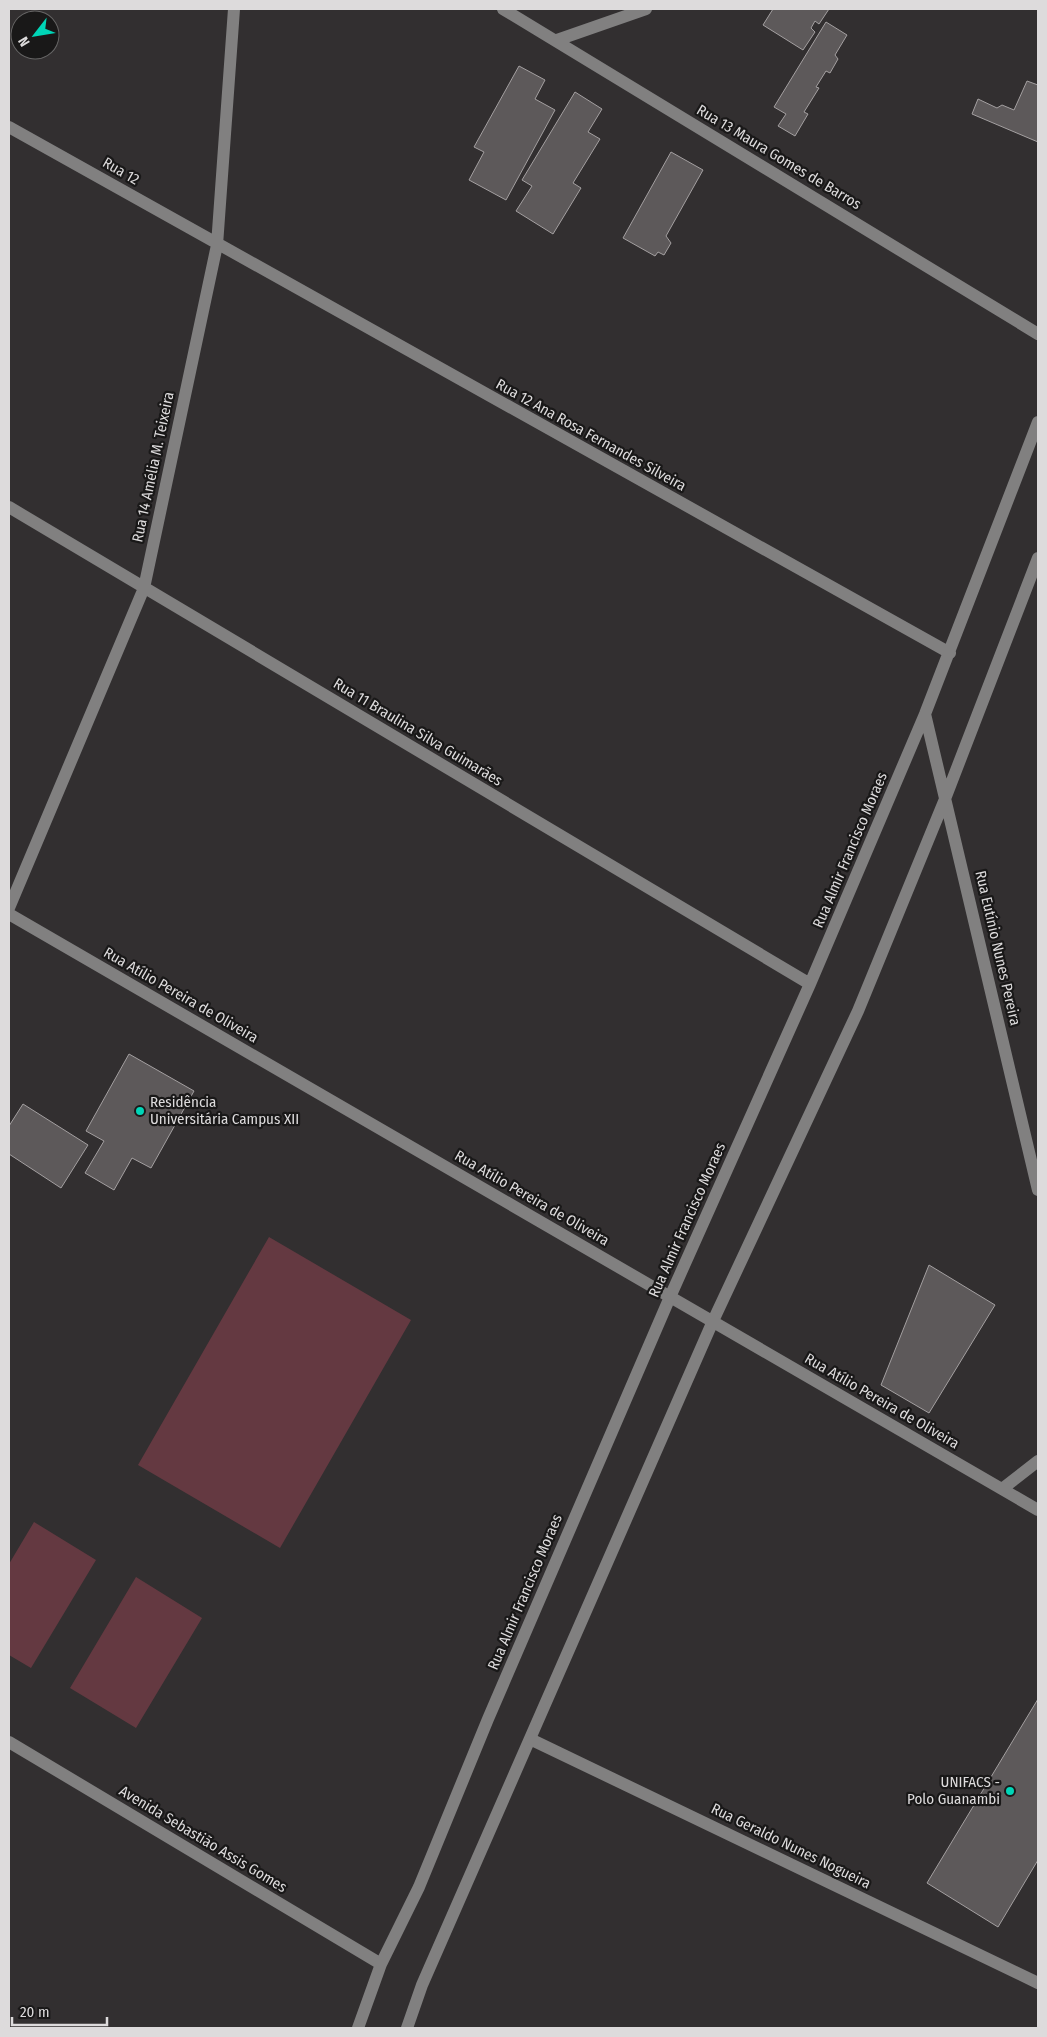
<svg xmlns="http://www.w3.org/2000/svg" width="1047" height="2037" font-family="'Fira Sans Condensed',sans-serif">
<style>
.green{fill:#643941}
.building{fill:#5d595a;stroke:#a4a0a1}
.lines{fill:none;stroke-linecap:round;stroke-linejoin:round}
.minor{stroke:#818080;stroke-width:12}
.poi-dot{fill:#00d5b7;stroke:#191818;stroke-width:2}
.labels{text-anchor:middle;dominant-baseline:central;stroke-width:4.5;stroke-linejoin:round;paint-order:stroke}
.street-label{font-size:15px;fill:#dddbdc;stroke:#191818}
.poi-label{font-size:15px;fill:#dddbdc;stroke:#191818;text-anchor:start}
</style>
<rect width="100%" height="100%" fill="#322f30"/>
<path class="green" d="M269,1237L411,1320L280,1548L138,1465Z
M34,1522L96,1560L31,1668L9,1655V1564Z
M136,1577L202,1618L136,1728L70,1688Z"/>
<path class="building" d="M773,9H829L819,24L815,21L811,28L815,32L803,50L763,25Z
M826,22L847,35L835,55L838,59L830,73L826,71L816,87L819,88L804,112L808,114L795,136L778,126L786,114L774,107Z
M519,66L545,80L535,99L555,110L506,200L469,180L484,152L474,147Z
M1027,81L1038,85V142L972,114L978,99L997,108L1002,105L1014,110Z
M575,92L602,109L588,132L600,139L573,183L581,188L553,234L516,211L532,186L522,180Z
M671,152L703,170L666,236L671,243L664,255L658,252L655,256L623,238Z
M129,1054L194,1091L151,1168L132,1158L114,1190L85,1173L104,1141L86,1131Z
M23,1104L88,1145L61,1188L9,1154V1126Z
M929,1265L995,1305L929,1413L881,1385Z
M1038,1699V1860L998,1927L927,1883Z"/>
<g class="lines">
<path class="minor" d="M503,9L1038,334
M557,40L646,9
M9,127L950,653
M9,507L810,984
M925,714L1038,1190
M9,908L144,588L217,245L234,9
M9,914L1038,1510
M1002,1489L1038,1461
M530,1739L1038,1983
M9,1742L381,1964
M358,2028L381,1964L419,1887L488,1719L670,1297L810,984L925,714L1038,422
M407,2028L422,1985L713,1321L858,1011L945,799L1038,558"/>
</g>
<g class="poi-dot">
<circle cx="140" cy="1111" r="5"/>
<circle cx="1010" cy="1791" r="5"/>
</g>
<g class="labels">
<g class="street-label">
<text transform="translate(779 157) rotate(31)">Rua 13 Maura Gomes de Barros</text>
<text transform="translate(121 171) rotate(30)">Rua 12</text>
<text transform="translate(591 435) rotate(29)">Rua 12 Ana Rosa Fernandes Silveira</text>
<text transform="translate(153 467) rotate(-78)">Rua 14 Amélia M. Teixeira</text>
<text transform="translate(418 732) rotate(31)">Rua 11 Braulina Silva Guimarães</text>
<text transform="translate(850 850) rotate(-67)">Rua Almir Francisco Moraes</text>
<text transform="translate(998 948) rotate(77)">Rua Eutínio Nunes Pereira</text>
<text transform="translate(181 995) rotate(30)">Rua Atílio Pereira de Oliveira</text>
<text transform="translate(532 1198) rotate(30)">Rua Atílio Pereira de Oliveira</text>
<text transform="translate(687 1220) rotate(-66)">Rua Almir Francisco Moraes</text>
<text transform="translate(882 1401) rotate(30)">Rua Atílio Pereira de Oliveira</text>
<text transform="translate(525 1592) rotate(-67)">Rua Almir Francisco Moraes</text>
<text transform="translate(203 1839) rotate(31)">Avenida Sebastião Assis Gomes</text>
<text transform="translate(791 1846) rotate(26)">Rua Geraldo Nunes Nogueira</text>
</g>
<g class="poi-label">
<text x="150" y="1102">Residência<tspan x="150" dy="17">Universitária Campus XII</tspan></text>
<text x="1000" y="1782" text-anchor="end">UNIFACS -<tspan x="1000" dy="17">Polo Guanambi</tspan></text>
</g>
</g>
<rect width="1047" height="2037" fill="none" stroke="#dddbdc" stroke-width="20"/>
<g transform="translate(35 35) rotate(239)"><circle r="24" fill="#191818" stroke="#676666"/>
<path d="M0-4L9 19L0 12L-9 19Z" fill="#00d5b7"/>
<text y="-8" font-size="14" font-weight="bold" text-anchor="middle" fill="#dddbdc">N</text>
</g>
<path d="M12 2017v8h95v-8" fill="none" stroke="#dddbdc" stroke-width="2.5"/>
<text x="20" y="2017" font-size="15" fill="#dddbdc" stroke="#191818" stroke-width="4" paint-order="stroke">20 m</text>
</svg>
